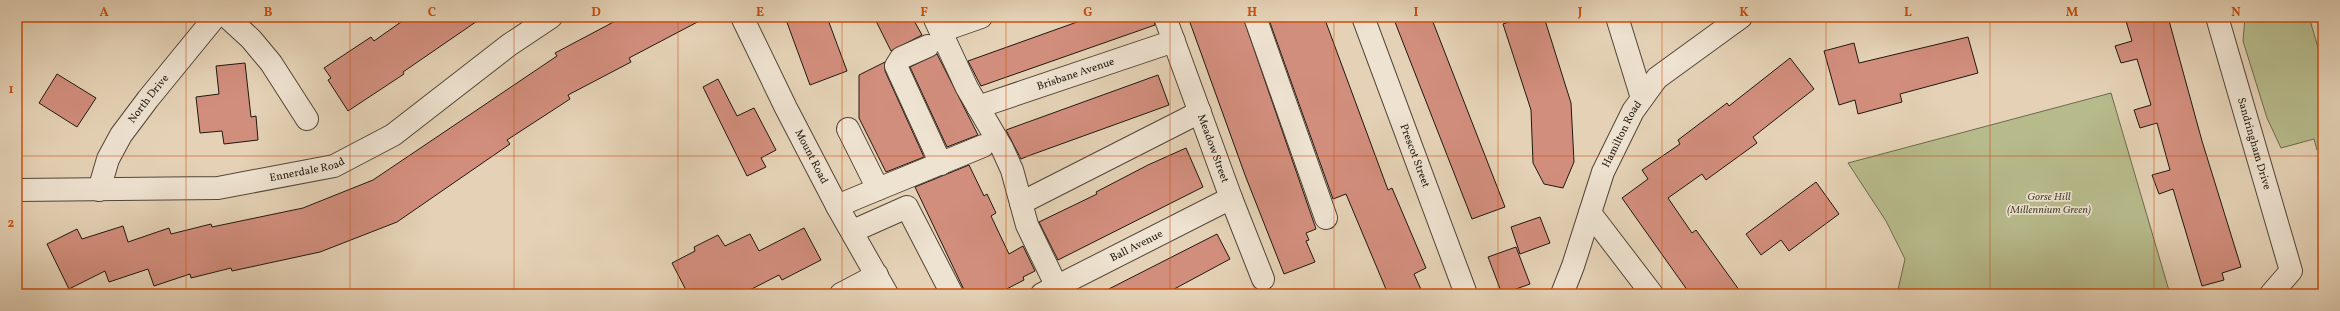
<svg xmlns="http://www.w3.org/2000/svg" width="2340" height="311" font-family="Vollkorn,serif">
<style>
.green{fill:#b7bb8c;stroke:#6c6a4e}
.building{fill:#d28e7d;stroke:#201810}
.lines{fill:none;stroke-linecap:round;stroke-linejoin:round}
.minor-casing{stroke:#51463a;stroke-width:24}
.minor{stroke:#eee2d0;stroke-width:22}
.grid{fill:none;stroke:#ca4f0d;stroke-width:1;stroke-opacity:0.55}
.labels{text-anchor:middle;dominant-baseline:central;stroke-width:3.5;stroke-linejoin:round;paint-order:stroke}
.street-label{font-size:11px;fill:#201810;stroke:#eee2d0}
.park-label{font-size:11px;font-style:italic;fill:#4d4935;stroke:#eee2d0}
.neatline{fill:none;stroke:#ca4f0d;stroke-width:1.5}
.grid-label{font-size:13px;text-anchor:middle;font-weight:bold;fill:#ca4f0d}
</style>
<rect width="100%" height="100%" fill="#e5d2b6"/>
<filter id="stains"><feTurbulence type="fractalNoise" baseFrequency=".005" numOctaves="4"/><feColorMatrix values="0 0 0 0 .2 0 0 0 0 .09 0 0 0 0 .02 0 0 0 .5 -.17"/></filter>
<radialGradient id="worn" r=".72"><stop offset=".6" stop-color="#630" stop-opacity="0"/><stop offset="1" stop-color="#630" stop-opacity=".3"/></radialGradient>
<path class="green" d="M2245,17H2309L2323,64V148L2317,150L2314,139L2281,148L2267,118L2243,41Z
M2111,93L2170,294H1897L1905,259L1886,221L1848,163Z"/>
<path class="building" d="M408,17H483L403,72L404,74L348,111L328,80L331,78L324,68L371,37L374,41Z
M623,17H707L629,58L631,62L568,95L570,99L507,140L510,144L397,222L320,252L232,271L231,268L191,278L190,274L154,286L148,269L109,282L105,271L69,289L47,244L77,229L82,239L123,226L128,242L169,228L171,234L211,224L212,227L303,208L373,180L557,56L555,53Z
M785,17H827L847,71L810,85Z
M874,17H912L922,35L891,51Z
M1091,17H1153L1155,25L981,86L968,61Z
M1188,17H1243L1316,229L1306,233L1309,240L1306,241L1315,262L1284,274L1245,175Z
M1268,17H1324L1388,190L1392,188L1426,268L1414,274L1423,294H1388L1346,194L1333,199Z
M1393,17H1431L1505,207L1472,219Z
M1523,17H1544L1571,103L1574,162L1563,188L1544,184L1533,163L1531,110L1503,24Z
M2140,17H2168L2202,141L2241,267L2222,273L2224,280L2202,286L2173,189L2159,194L2152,175L2170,170L2157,123L2140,128L2134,110L2151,105L2137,59L2121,63L2115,46L2132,41L2126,21Z
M1968,37L1978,73L1900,94L1902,102L1858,114L1855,100L1839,105L1824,51L1854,43L1859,63Z
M937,54L978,135L947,147L910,67Z
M1790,58L1814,89L1753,137L1757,143L1706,180L1702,174L1668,198L1692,233L1696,230L1742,294H1690L1622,198L1648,179L1642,170L1680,144L1678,140L1727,103L1729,106Z
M885,62V71L924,157L886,172L859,118V75Z
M245,63L251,117L256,116L258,140L224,144L222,131L200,133L196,97L219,94L216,66Z
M57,74L96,98L77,127L39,103Z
M1158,75L1169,105L1028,156L1021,159L1006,130Z
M718,79L737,116L754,108L776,150L761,158L766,167L747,176L703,87Z
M1186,148L1203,187L1058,260L1039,222L1097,194L1096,192L1148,165Z
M969,165L984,196L987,194L996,213L991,216L1009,254L1023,246L1035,271L1023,277L1024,280L997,294H966L915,187Z
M1816,182L1839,214L1789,251L1781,240L1761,255L1746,234Z
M1540,217L1550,243L1520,254L1511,227Z
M804,228L821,260L782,280L779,275L742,294H688L672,263L695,251L694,247L718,235L725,246L750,234L759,251Z
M1217,234L1230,259L1165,294H1099Z
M1516,247L1530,284L1502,294L1488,257Z"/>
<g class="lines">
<defs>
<g id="minor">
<path d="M227,17L251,39L271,63L307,119"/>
<path id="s1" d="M742,17L786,108L837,206L887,294"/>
<path d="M934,17L967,88L1002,148L1012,170L1027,225L1057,287"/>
<path id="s2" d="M1165,17L1231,198L1263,279"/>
<path d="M1255,17L1326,218"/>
<path id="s3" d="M1363,17L1466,294"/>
<path d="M1617,17L1642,98"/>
<path id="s4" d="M2217,17L2291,271L2271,294"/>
<path d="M941,31L981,17"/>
<path d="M928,46L901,58L896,66L941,164"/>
<path id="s5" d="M978,107L1174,41"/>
<path d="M878,189L983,146"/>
<path id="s6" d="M17,190L218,188L334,166L393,135L509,45L551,17"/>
<path id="s7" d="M99,190L108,159L121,135L148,99L215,17"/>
<path d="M1021,203L1200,112"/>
<path d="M837,206L878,189L848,129"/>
<path d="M1590,213L1652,294"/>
<path d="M853,231L907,207L952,294"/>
<path d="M841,294L877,275"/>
<path id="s8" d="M1042,294L1231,198"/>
<path id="s9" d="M1562,294L1573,266L1603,172L1633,111L1657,78L1741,17"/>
</g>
</defs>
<use href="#minor" class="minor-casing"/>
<use href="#minor" class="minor"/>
</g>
<path class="grid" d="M186,17V294M350,17V294M514,17V294M678,17V294M842,17V294M1006,17V294M1170,17V294M1334,17V294M1498,17V294M1662,17V294M1826,17V294M1990,17V294M2154,17V294M17,156H2323"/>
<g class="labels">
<g class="street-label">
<text stroke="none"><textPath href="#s5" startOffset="103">Brisbane Avenue</textPath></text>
<text stroke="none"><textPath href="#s7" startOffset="105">North Drive</textPath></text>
<text stroke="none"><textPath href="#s9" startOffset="171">Hamilton Road</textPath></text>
<text stroke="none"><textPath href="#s4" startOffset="132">Sandringham Drive</textPath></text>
<text stroke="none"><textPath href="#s2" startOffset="140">Meadow Street</textPath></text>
<text stroke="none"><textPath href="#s3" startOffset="148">Prescot Street</textPath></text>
<text stroke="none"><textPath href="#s1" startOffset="156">Mount Road</textPath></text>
<text stroke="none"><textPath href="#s6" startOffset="292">Ennerdale Road</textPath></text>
<text stroke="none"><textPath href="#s8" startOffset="106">Ball Avenue</textPath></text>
</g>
<g class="park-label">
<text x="2049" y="197">Gorse Hill<tspan x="2049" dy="13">(Millennium Green)</tspan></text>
</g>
</g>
<rect width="2340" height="311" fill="none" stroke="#e5d2b6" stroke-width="44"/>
<rect x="22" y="22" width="2296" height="267" class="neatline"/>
<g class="grid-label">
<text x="104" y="16">A</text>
<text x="268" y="16">B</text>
<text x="432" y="16">C</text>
<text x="596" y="16">D</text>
<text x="760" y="16">E</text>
<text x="924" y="16">F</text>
<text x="1088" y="16">G</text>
<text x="1252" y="16">H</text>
<text x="1416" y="16">I</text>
<text x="1580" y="16">J</text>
<text x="1744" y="16">K</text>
<text x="1908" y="16">L</text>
<text x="2072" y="16">M</text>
<text x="2236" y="16">N</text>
<text x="11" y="93">1</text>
<text x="11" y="227">2</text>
</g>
<rect width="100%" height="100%" filter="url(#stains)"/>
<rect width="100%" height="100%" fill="url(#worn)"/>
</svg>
